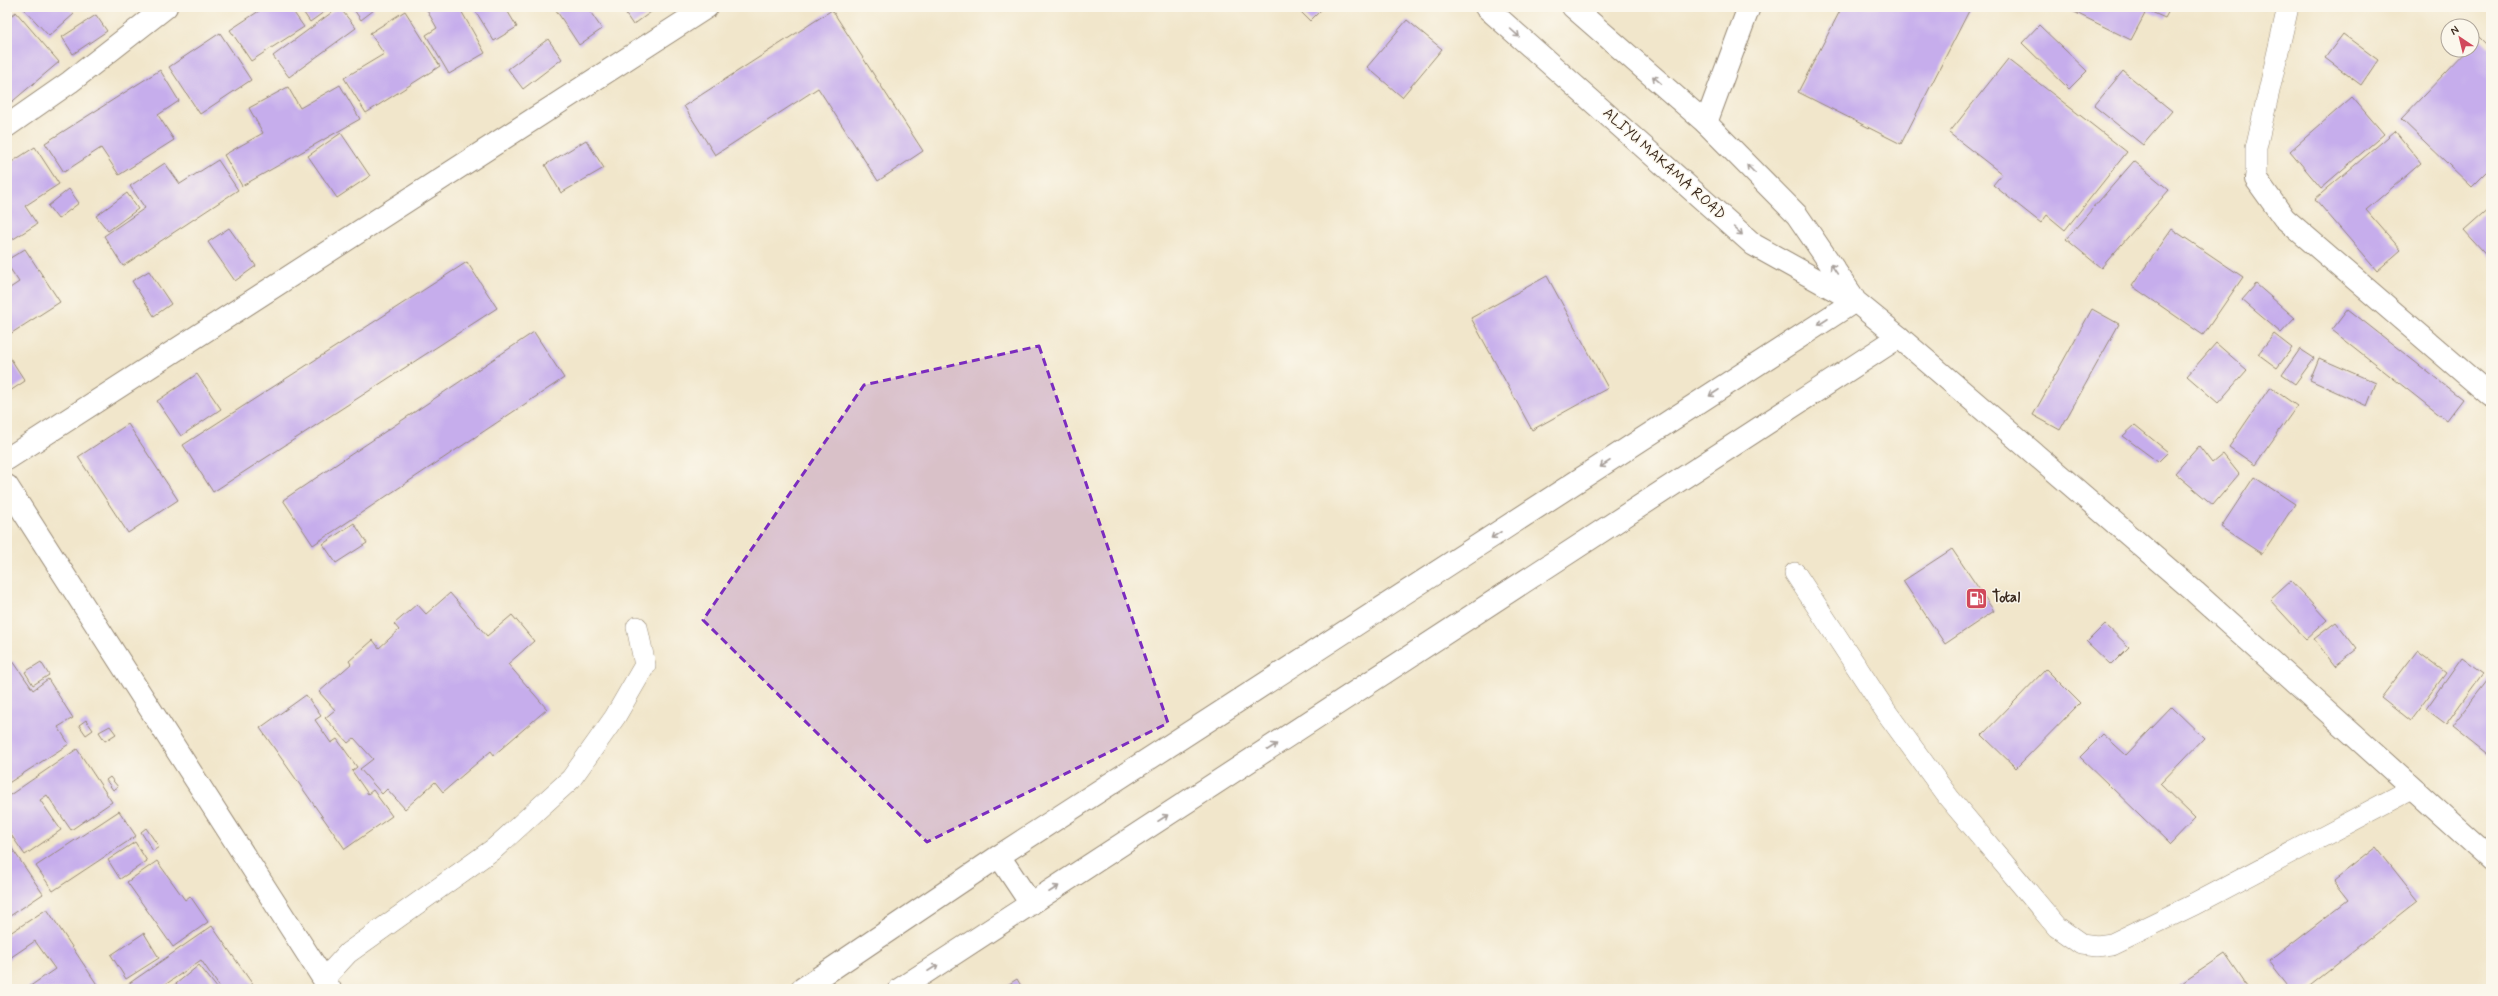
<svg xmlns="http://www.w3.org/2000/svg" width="2498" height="996" font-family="Mynerve,sans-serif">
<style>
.building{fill:#c6adec}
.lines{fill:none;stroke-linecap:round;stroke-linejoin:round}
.lane-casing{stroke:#968874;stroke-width:22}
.street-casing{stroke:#968874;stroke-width:24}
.secondary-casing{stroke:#968874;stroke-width:24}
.lane{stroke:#fff;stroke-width:21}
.street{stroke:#fff;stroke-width:22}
.secondary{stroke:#fff;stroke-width:22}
.oneway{stroke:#a79f9a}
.marked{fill:#7b2cbf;fill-opacity:0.2;stroke:#7b2cbf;stroke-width:3;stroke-dasharray:8 5;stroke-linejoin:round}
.labels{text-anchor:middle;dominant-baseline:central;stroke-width:3;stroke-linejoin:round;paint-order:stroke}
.street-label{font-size:15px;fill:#3b2a1e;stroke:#fbf7ec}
.poi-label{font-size:15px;font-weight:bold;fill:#3b2a1e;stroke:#fbf7ec;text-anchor:start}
</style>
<rect width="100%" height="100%" fill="#fbf7ec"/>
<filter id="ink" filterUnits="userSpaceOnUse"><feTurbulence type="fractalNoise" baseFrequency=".025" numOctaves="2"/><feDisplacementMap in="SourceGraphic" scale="8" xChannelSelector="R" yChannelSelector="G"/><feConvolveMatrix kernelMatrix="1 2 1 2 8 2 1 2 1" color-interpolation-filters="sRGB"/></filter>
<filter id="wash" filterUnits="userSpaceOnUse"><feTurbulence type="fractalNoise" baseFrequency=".012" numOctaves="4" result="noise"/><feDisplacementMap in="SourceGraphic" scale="16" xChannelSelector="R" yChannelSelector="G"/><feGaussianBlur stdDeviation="0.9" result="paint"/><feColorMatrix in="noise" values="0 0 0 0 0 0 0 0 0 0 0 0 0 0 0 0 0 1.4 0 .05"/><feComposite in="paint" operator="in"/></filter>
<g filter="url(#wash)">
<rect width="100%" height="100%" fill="#f1e6cb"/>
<g id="blocks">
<path class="building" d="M25,7H68L74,14L49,36L23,8Z
M265,7H290L304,27L251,61L230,30Z
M300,7H331L310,22Z
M339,7L356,28L289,77L273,56Z
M352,7H372L374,10L361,20Z
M425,7H459L485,53L449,74L426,35L437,28Z
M473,7H505L517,27L494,41Z
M554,7H587L602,29L579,45Z
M621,7H658L633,25Z
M1296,7H1324L1310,21Z
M1842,7H1971L1901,144L1798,92Z
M2064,7H2171L2165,18L2147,10L2131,40Z
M832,10L923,151L878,181L818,88L715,155L684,106Z
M405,11L440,66L366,113L344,78L384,54L370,33Z
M16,12L59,62L7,106V19Z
M96,15L107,31L73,54L62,37Z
M1407,20L1442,49L1402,97L1367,67Z
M2039,25L2087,71L2069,89L2022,43Z
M220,33L251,80L200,114L169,67Z
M2343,34L2378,60L2361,85L2325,58Z
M2479,37L2491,49V168L2472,187L2401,119L2467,50H2472V45Z
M548,39L562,59L523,89L508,69Z
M2008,59L2127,152L2065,230L2047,215L2041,223L1993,185L2002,174L1949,133Z
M160,70L179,101L158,115L174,140L119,175L101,148L64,172L45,143Z
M2123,71L2172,111L2143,145L2094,106Z
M340,85L360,119L242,186L224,155L263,133L249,108L288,87L300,108Z
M2352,97L2384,134L2321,188L2290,151Z
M2395,131L2421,163L2366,210L2401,250L2377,271L2315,199Z
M341,133L370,176L337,198L308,156Z
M586,140L604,168L561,193L545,165Z
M35,147L59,184L25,206L37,224L7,243V165Z
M218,160L238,190L123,266L104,236L145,208L130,186L165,163L180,184Z
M2134,161L2169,190L2101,268L2066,239Z
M69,189L79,203L58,219L48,206Z
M127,193L138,209L108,231L96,216Z
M2491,206V260L2464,230Z
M229,228L256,266L235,281L208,242Z
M2172,229L2243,277L2203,335L2132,286Z
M25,249L60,302L7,336V290L19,282L7,264V260Z
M467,262L497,308L213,492L183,445Z
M149,271L171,304L154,316L132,281Z
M1547,276L1608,388L1532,430L1471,318Z
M2256,284L2295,318L2281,333L2242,300Z
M2092,309L2119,324L2060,430L2033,415Z
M2348,309L2462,399L2446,420L2332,330Z
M534,332L564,378L313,545L283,500Z
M2274,334L2292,348L2277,368L2258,354Z
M2216,343L2247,370L2218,403L2187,376Z
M2300,349L2314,358L2295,384L2282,375Z
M7,353L25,381L7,393Z
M2319,358L2376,383L2367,406L2310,380Z
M197,374L221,409L181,436L157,401Z
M2270,387L2297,406L2255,465L2229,447Z
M128,424L178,500L128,533L78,457Z
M2135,425L2168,452L2158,462L2123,436Z
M2199,446L2212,463L2223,454L2239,474L2213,505L2175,473Z
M2254,477L2295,504L2262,554L2221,527Z
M354,523L367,543L336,563L323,544Z
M1952,549L1994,611L1945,644L1903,581Z
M2291,581L2327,620L2306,639L2270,600Z
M450,593L487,636L512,615L534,641L508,664L547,709L494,755L491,751L443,792L435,782L405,809L387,789L382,794L360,769L373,759L354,738L348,743L325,718L335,710L319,692L351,664L349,661L373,640L379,648L399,630L394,624L417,604L426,614Z
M2336,622L2357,649L2335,666L2314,639Z
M2105,624L2129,647L2111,665L2087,642Z
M2417,651L2446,673L2410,721L2381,698Z
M2462,658L2483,673L2446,724L2426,709Z
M13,661L33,690L48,679L73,718L58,727L69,744L7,784V665Z
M41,662L49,675L33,685L25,672Z
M2046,669L2080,703L2016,768L1982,735Z
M2491,676V757L2452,726Z
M306,695L321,716L315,720L331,743L337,739L357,767L352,771L368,794L373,790L392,816L345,849L260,728Z
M2172,707L2204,738L2160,784L2195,818L2170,844L2080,757L2103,734L2126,755Z
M86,720L93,730L86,735L79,725Z
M110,726L116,734L105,741L99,732Z
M77,749L112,802L71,830L47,795L40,800L61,830L25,855L7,829V797Z
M110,777L118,787L113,790L106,780Z
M119,811L136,836L53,891L36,866Z
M146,828L159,847L153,851L141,832Z
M7,841L43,894L7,918Z
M135,842L147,861L120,879L108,860Z
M2376,847L2418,900L2306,989H2291L2269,961L2348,900L2333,881Z
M157,861L185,900L190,896L208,922L173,947L127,882Z
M47,909L100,989H26L55,969L35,941L7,960V935Z
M212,926L256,989H221L201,960L159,989H121Z
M144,933L159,958L126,979L111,955Z
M2225,954L2249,989H2173Z
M199,965L218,989H171V988Z
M1017,979L1023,989H1001Z"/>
</g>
</g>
<g filter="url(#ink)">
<use href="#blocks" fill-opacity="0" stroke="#968874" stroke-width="1"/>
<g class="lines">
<defs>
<path id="lane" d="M2256,179V148L2288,7
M1795,573L1887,713L1949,798L2057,927L2081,944L2097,946L2112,944L2195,904L2412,789
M324,979L348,953L495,848L571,779L615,717L645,665L637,627"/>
<path id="street" d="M1706,123L1749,7
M7,126L70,82L166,7
M2256,179L2284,218L2491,396
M1899,337L2195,592L2491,859
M7,459L707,7
M7,486L330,989"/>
<path id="secondary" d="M1573,7L1706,123L1797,215L1853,297
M999,856L1031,904
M802,989L999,856L1855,301
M900,989L1899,337L1855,301L1754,245L1486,7"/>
</defs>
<use href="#lane" class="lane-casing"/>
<use href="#street" class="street-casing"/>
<use href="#secondary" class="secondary-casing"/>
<use href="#lane" class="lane"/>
<use href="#street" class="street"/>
<use href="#secondary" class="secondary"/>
</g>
<defs><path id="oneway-shaft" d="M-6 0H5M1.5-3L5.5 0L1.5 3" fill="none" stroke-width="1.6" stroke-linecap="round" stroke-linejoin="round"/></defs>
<g class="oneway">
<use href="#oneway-shaft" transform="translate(1515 33) rotate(42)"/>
<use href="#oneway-shaft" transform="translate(1657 80) rotate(-139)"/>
<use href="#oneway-shaft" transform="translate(1751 169) rotate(-135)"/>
<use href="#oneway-shaft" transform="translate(1738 231) rotate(42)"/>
<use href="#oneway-shaft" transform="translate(1834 269) rotate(-124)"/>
<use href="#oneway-shaft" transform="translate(1823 322) rotate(147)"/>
<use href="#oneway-shaft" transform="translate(1714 393) rotate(147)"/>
<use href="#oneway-shaft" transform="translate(1605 464) rotate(147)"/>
<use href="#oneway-shaft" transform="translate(1496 535) rotate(147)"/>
<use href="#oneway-shaft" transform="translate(1272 747) rotate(-33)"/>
<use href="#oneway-shaft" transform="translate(1163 818) rotate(-33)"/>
<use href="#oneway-shaft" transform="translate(1054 889) rotate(-33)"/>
<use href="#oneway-shaft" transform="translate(933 968) rotate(-33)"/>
</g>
</g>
<path class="marked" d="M1039,346L1168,723L927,842L703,620L864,385Z"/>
<defs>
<symbol id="fuel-square" viewBox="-11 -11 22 22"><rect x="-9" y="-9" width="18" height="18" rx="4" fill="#d1495b" stroke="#fbf7ec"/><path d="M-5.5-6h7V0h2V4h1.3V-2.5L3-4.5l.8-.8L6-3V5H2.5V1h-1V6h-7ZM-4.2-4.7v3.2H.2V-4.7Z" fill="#fff"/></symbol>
</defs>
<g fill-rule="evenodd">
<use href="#fuel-square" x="1964" y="586" width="25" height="25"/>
</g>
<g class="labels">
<g class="street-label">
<text transform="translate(1664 164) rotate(42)">ALIYU MAKAMA ROAD</text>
</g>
<g class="poi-label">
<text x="1992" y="598">Total</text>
</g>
</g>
<rect width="2498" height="996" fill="none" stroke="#fbf7ec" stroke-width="24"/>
<g transform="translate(2460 38) rotate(325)"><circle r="19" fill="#fbf7ec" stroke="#aea59a"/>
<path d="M0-3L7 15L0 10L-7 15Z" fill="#d1495b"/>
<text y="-6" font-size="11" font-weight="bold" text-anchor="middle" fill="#3b2a1e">N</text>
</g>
</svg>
